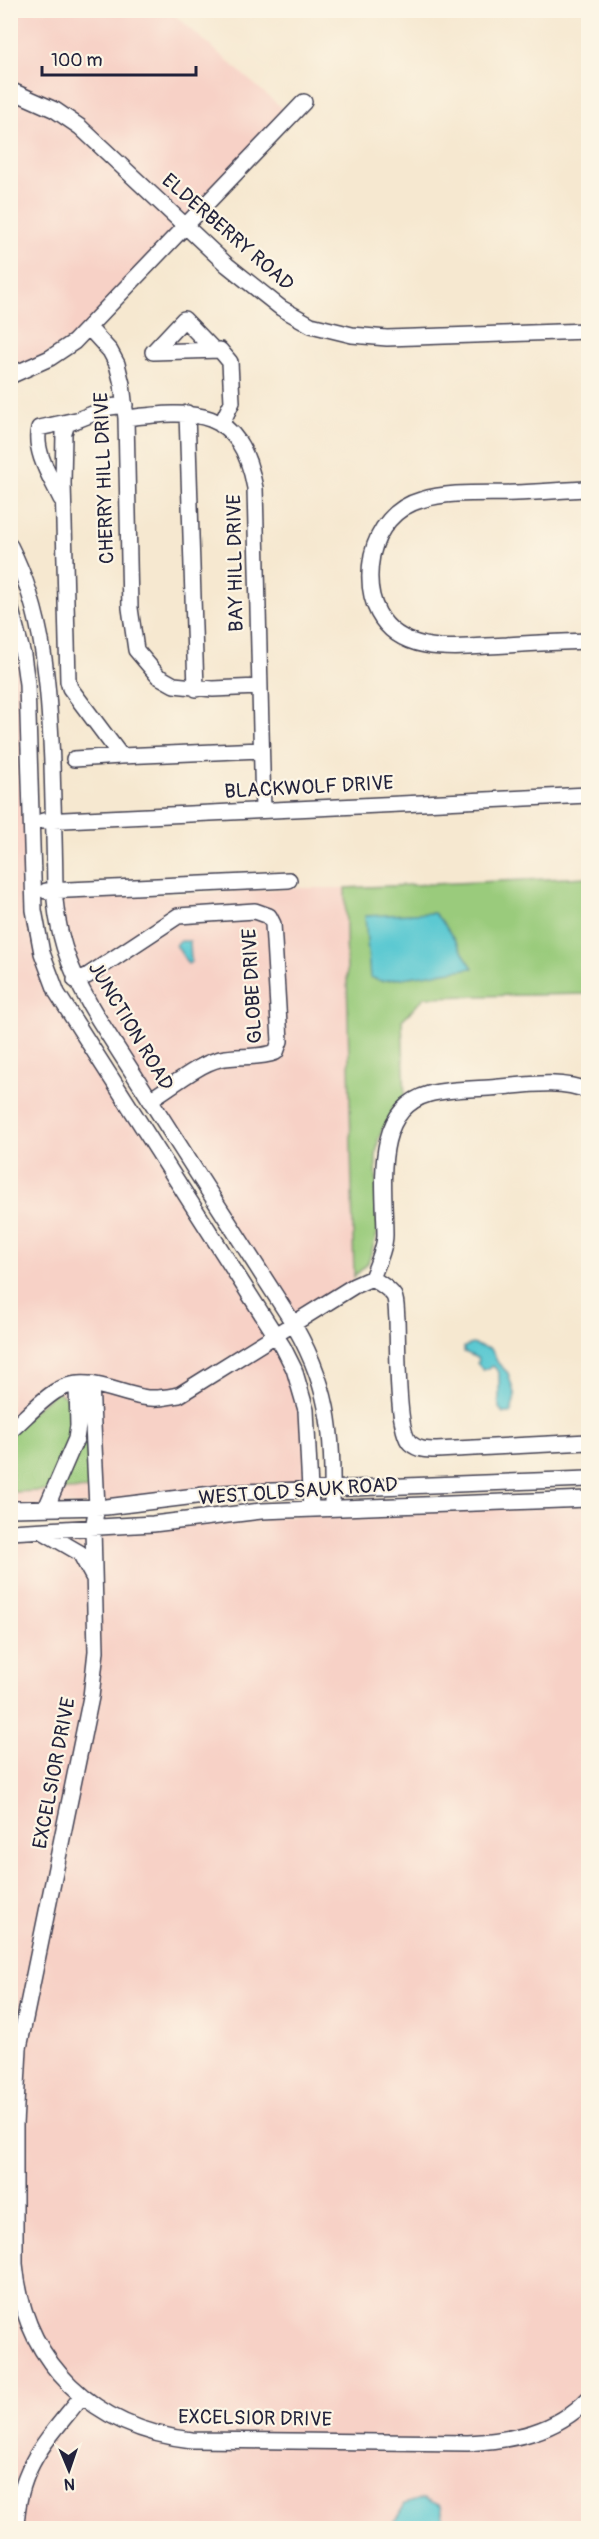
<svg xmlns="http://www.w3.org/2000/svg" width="599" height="2539" font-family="Pangolin,sans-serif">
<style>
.built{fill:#f7d1c6}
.green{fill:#9acb7b;stroke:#5e765b;stroke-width:1.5}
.water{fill:#5cc9d2;stroke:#3f7686;stroke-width:1.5}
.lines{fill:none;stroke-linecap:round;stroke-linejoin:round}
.stream{stroke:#5cc9d2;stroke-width:3}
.minor-casing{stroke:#424051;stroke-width:18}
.minor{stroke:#fff;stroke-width:15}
.labels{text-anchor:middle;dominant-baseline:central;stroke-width:4.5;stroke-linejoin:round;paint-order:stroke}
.street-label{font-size:20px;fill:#22223b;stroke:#fcf5e5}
</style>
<rect width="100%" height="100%" fill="#fcf5e5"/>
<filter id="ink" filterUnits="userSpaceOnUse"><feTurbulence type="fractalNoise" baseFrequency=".0167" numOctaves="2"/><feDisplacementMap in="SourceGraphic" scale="12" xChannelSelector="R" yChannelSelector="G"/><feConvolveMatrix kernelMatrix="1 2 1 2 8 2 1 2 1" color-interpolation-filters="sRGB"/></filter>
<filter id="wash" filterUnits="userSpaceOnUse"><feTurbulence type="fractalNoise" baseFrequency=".008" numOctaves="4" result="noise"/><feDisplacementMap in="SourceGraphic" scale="24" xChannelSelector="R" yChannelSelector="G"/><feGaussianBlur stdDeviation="1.35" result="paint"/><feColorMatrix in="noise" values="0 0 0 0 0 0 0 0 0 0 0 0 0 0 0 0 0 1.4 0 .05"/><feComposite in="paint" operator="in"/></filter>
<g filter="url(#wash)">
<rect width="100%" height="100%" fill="#f6e8d0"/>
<path class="built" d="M11,11H170L291,116L89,328L11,376Z
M10,606L17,628L34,910L47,970L294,1369L310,1489L11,1509Z
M297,888H345L354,1286L294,1324L75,980L55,900Z
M588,1499V2528H11V1532Z"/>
<path class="green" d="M588,877V994L425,997L402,1020L405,1099L383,1128L378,1141L376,1157L378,1231L368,1263L354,1277L345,888Z
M56,1391L78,1404H91L96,1489L11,1492L10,1431Z"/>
<path class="water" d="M434,913L444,924L473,968L381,981L370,977L365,916Z
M181,941H190L191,962L188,964L176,945Z
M472,1344L491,1349L498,1363L508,1373L515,1396L511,1413H503L499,1408V1372L493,1366L483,1370L477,1363L479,1361L478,1358L464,1352V1347Z
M424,2498L441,2506L445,2528H391L405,2504Z"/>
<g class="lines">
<path class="stream" d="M444,2528V2523L449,2526
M472,2528H488"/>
</g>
</g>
<g filter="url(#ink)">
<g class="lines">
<defs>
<path id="minor" d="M10,90L55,110L80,127L227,265L281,308L311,325L352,335L387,338L588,331
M89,328L110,351L117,364L122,384L126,418L130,608L136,650L158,676L174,685L213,689L259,687
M213,349L184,319L153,352L220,350L230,362L232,402L221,425
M10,376L50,358L74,342L304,102
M125,405L110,407L67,424L64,433L63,483L68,681L70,688L121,756L261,750
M187,413L196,689
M126,418C195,410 240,406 255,488L263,810
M588,489C564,490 540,492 516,493C484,494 451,491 421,500C395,507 378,529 372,555C364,598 379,636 425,645C451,650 480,646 507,645C534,643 561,642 588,641
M61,499C51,478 33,451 39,428L76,420
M10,546C45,614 49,688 52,763C53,809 55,854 55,900C59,945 75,981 99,1020L288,1315C330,1383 333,1430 332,1508
M10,606L23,655L27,684L34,910L42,953L57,993L283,1347L294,1369L306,1410L311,1509
M74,759L121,756
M43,821L588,795
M46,891L289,880
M75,980L87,976L178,916L255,911L269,916L273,924L280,1041L276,1052C258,1059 239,1055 220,1059C198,1064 171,1087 151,1099
M372,1278C377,1265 385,1248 385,1235C385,1189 371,1110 429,1094C448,1089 469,1089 489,1088C520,1086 560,1078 588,1091
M91,1384L97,1507L93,1528L96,1651L91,1697L19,2048L15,2125V2264C24,2364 95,2429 192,2440L468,2443C513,2440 555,2433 588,2399
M10,1431C25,1418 40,1401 56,1391C85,1374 114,1392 142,1397C155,1400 167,1397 179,1395L354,1286L372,1278C379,1283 389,1288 394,1296C397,1302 396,1312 397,1319C398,1342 396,1430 410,1443C418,1450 427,1450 437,1450L588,1442
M46,1508L76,1439L78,1426L77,1386
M10,1509L106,1507L220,1493L588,1479
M42,1531L80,1553L93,1577
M10,1532L153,1524L261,1511L588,1499
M16,2528C18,2467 46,2441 82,2396"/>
</defs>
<use href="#minor" class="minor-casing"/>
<use href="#minor" class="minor"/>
</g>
</g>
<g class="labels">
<g class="street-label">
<text transform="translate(228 232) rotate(41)">ELDERBERRY ROAD</text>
<text transform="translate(104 478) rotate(-92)">CHERRY HILL DRIVE</text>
<text transform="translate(235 563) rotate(-91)">BAY HILL DRIVE</text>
<text transform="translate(309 787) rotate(-3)">BLACKWOLF DRIVE</text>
<text transform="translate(252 986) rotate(-93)">GLOBE DRIVE</text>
<text transform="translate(131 1026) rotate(59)">JUNCTION ROAD</text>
<text transform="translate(298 1491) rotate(-4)">WEST OLD SAUK ROAD</text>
<text transform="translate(54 1773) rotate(-79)">EXCELSIOR DRIVE</text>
<text transform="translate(255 2418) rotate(1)">EXCELSIOR DRIVE</text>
</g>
</g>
<rect width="599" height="2539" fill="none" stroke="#fcf5e5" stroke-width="36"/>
<g transform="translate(69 2470) rotate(178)" stroke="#fcf5e5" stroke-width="4.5" paint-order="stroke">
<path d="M0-4.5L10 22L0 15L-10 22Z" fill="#22223b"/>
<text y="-9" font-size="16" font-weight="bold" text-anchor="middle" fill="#22223b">N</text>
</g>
<path d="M42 66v9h154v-9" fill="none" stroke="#22223b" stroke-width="3"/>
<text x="51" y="66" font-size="18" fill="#22223b" stroke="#fcf5e5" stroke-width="4.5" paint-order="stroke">100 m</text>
</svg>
